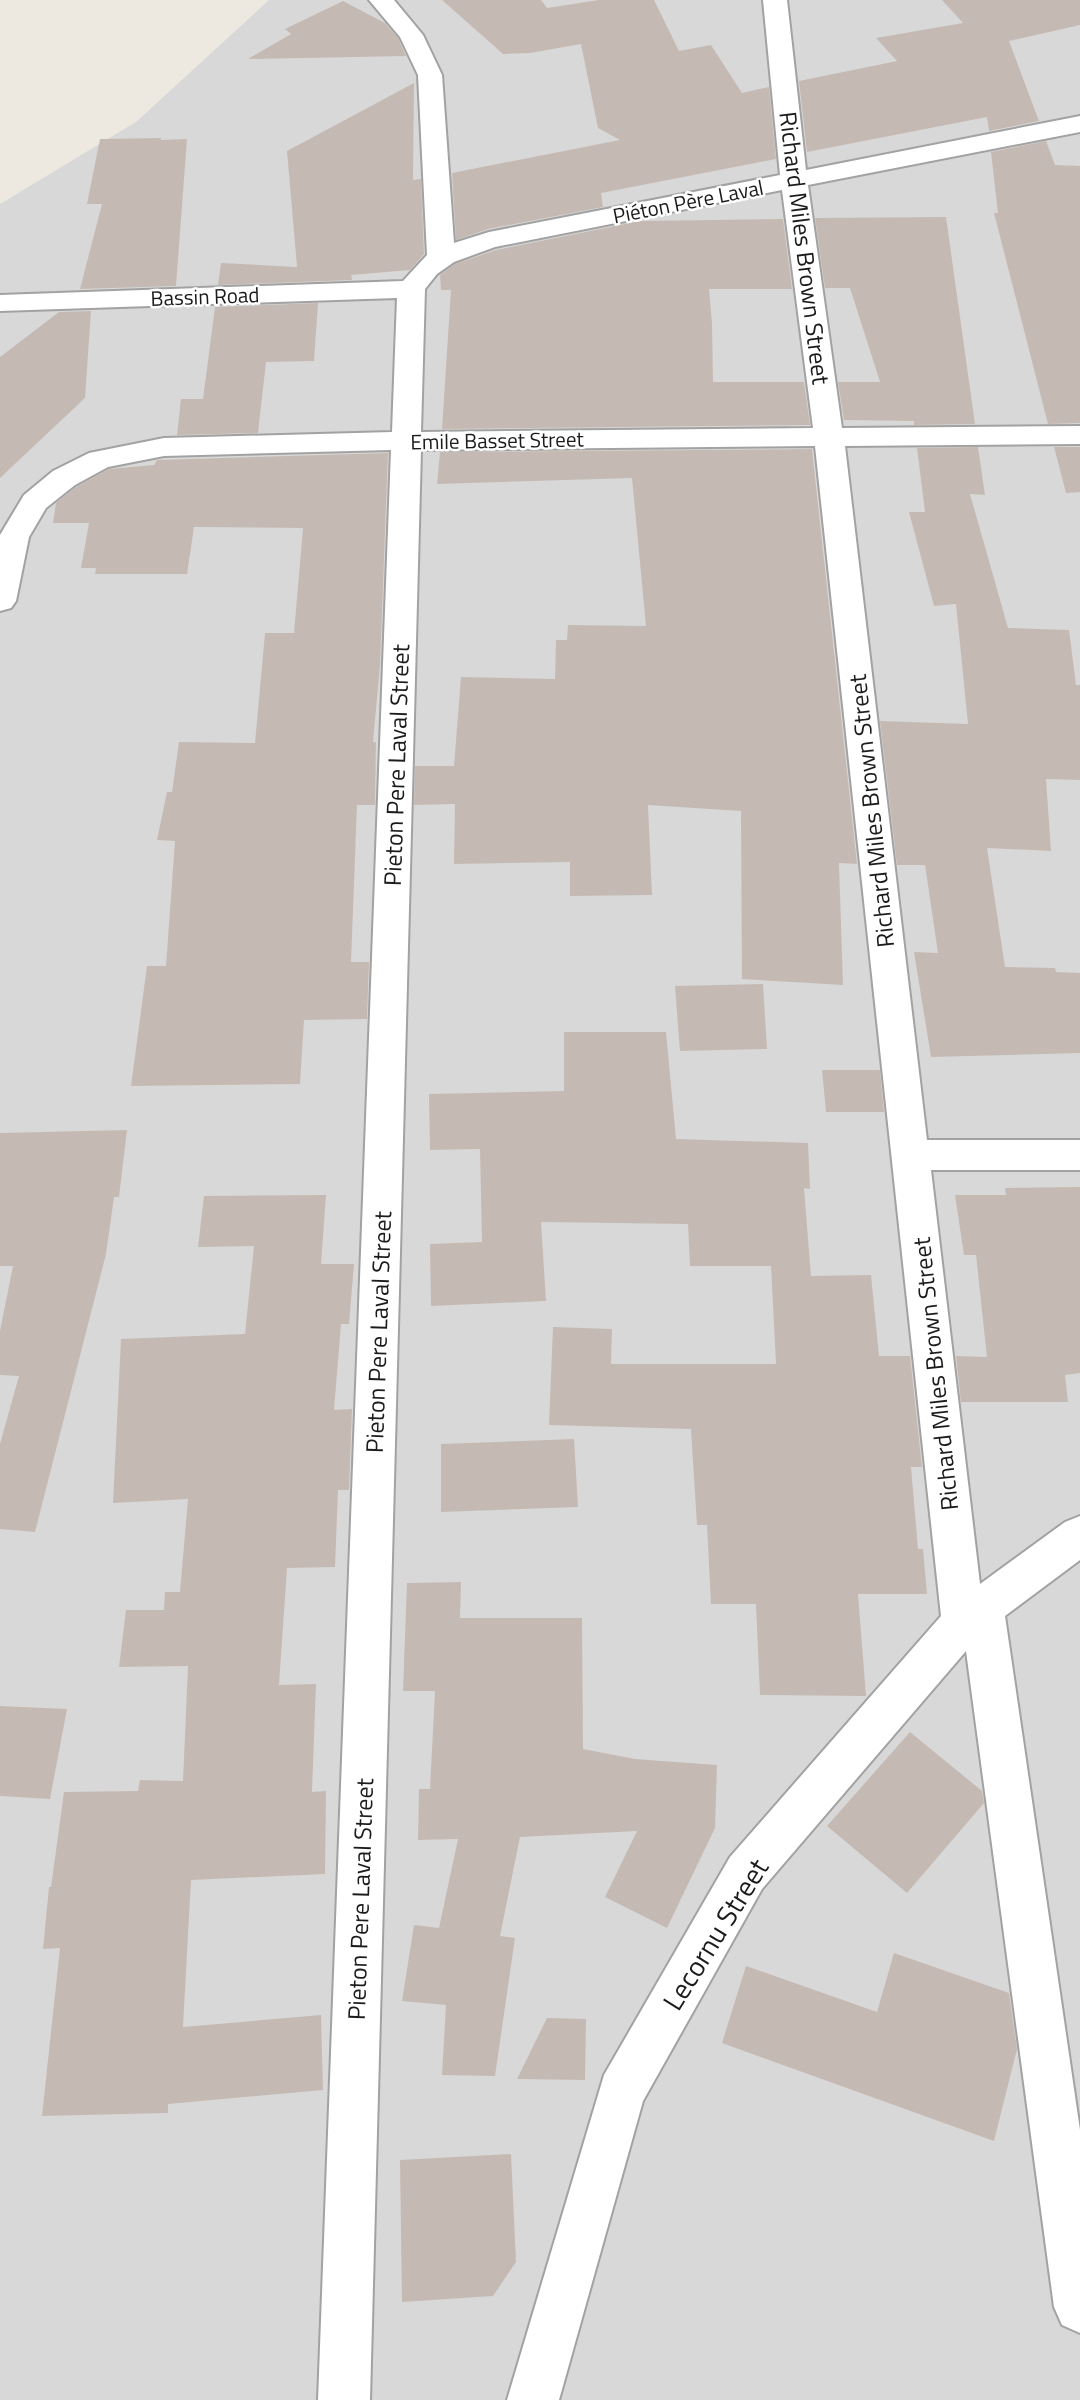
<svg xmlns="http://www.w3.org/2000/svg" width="1080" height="2400" font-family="'Titillium Web',sans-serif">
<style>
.residential{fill:#d9d8d8}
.building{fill:#c5bab3}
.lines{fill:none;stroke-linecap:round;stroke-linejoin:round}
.minor-casing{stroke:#a2a2a2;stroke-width:4}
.minor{fill:#fff;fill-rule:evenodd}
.labels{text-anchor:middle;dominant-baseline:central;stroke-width:5;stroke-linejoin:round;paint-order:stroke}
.far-street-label{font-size:21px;fill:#1b1b1b;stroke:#fff}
.street-label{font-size:24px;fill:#1b1b1b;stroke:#fff}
.near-street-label{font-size:28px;fill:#1b1b1b;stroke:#fff}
</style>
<rect width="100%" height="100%" fill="#eee9e0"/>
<path class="residential" d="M269,0H1080V2400H0V204L136,122Z"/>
<path class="building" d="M442,0H541L547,8L599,0H654L679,51L711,45L742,93L769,87L776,159L601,193L603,207L488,229L456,240L452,173L620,140L598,128L581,44L530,53L503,54Z
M942,0H1080V25L1009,41L1039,121L989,131L987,117L807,152L799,81L897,61L876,38L963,23Z
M343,1L385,23L398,38L406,56L248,59L291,34L285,29Z
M414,83L413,180L421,179L424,254L410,270L351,275L352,280L218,285L221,263L297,267L287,151Z
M161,138V140L187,139L176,286L80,289L102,204H87L100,139Z
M1046,141L1055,165L1080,166V423L1048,424L994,213H998L991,152Z
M946,217L975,424L914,425V421L844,420L838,382H880L850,288H825L815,218Z
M783,219L792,289H709L712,323L713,382H804L810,425L442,429L451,290H441L440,275L455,264L496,250L640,221Z
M318,303L314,361L266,362L258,433L177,435L181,399H203L215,307Z
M91,311L85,398L0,478V357L59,312Z
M978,447L985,495L970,494L1008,628L1069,630L1076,685H1080V780L1046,779L1051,851L987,848L1005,967L1055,968L1056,972L1080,973V1053L931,1057L914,952L938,953L925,865H897L880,721L968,724L956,604L934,606L909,512H925L917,448Z
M1054,447H1080V492L1066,493Z
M812,449L857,864L839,863L843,985L742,979L741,811L648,805L652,895L570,896V862L454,864L455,804L414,805L415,766H454L461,677L555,679L556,640H567L568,625L646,626L632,478L437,484L440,452Z
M388,453L380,665L373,742H376L375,805H357L351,962H369L367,1019L304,1020L300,1084L131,1086L147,966H166L175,841L157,840L167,792H172L179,742L255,743L265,633H294L303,528L194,527L187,574H95L96,568H81L89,523H53L56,503L76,487L109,469L154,465L157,460Z
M763,984L767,1049L680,1051L675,986Z
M564,1032H666L676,1139L808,1143L810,1189L804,1188L811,1276L871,1275L879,1356H910L922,1467H911L918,1549H923L927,1594H858L866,1696L760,1695L756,1604H711L707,1525H697L691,1429L549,1425L553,1327L612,1329L611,1364H776L771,1266H690L688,1224L541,1222L546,1301L431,1306L430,1244L482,1242L480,1149L430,1150L429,1094L564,1091Z
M822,1070H880L884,1112H826Z
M127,1130L119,1197H114L106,1254L35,1532L0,1529V1444L19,1376L0,1375V1331L13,1266H0V1133Z
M1080,1187V1373L1065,1375L1068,1402H961L956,1356L987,1357L976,1255H964L955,1195H1006L1005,1188Z
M326,1195L321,1264H354L349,1324H341L334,1410L352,1409L349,1490H338L335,1567L287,1568L279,1685L316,1684L312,1792L326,1791L325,1874L191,1880L183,2027L321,2015L323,2090L168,2104V2113L42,2116L60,1948L43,1949L49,1887H51L64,1792L138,1791L140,1780L183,1781L188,1666L119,1667L126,1610H164L165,1592H180L188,1499L113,1503L121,1339L245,1334L254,1246L198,1247L204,1196Z
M574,1439L578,1507L441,1512V1444Z
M461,1582L460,1618H582L583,1749L635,1759L717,1765L715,1828L667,1928L605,1897L637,1831L520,1837L500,1936L515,1938L495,2076L442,2075L446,2005L402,2001L414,1925L439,1928L458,1839L418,1840L419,1789H430L435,1691H403L407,1583Z
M0,1706L67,1709L50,1799L0,1796Z
M910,1732L982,1791L984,1803L907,1893L827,1826Z
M894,1953L1009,1993L1017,2049L994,2141L722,2043L746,1966L877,2012Z
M547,2018L586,2019L585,2080L517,2079Z
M511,2154L516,2262L493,2296L402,2302L400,2160Z"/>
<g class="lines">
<defs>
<path id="minor" d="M369,0H394L423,35L442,75L454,243L489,232L780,175L763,0H787L806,170L1080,116V132L808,185L842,428L1080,426V444L845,446L927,1140H1080V1170H931L980,1584L1065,1522L1080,1516V1560L1005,1616L1080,2130V2333L1062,2325L1054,2307L966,1651L762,1889L643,2101L559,2400H507L604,2075L730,1857L941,1616L815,446L421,450L370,2400H318L391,450L164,456L108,467L75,485L46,508L29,537L16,601L11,608L0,611V535L24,495L53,471L89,453L164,438L392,432L397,298L0,311V295L403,281L427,255L418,75L400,37ZM782,190L813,428L421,432L425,289L437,274L454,262L495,247Z"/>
</defs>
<use href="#minor" class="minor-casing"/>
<use href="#minor" class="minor"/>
</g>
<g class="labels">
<g class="far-street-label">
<text transform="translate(688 201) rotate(-11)">Piéton Père Laval</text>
<text transform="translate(205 296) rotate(-2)">Bassin Road</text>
<text transform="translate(497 440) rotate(-1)">Emile Basset Street</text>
</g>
<g class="street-label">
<text transform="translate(805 248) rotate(83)">Richard Miles Brown Street</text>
<text transform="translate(396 765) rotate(-88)">Pieton Pere Laval Street</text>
<text transform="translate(871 811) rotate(-96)">Richard Miles Brown Street</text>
<text transform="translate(378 1332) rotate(-88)">Pieton Pere Laval Street</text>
<text transform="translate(935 1374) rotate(-96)">Richard Miles Brown Street</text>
<text transform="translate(360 1899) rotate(-88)">Pieton Pere Laval Street</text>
</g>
<g class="near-street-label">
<text transform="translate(715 1934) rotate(-58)">Lecornu Street</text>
</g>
</g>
</svg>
